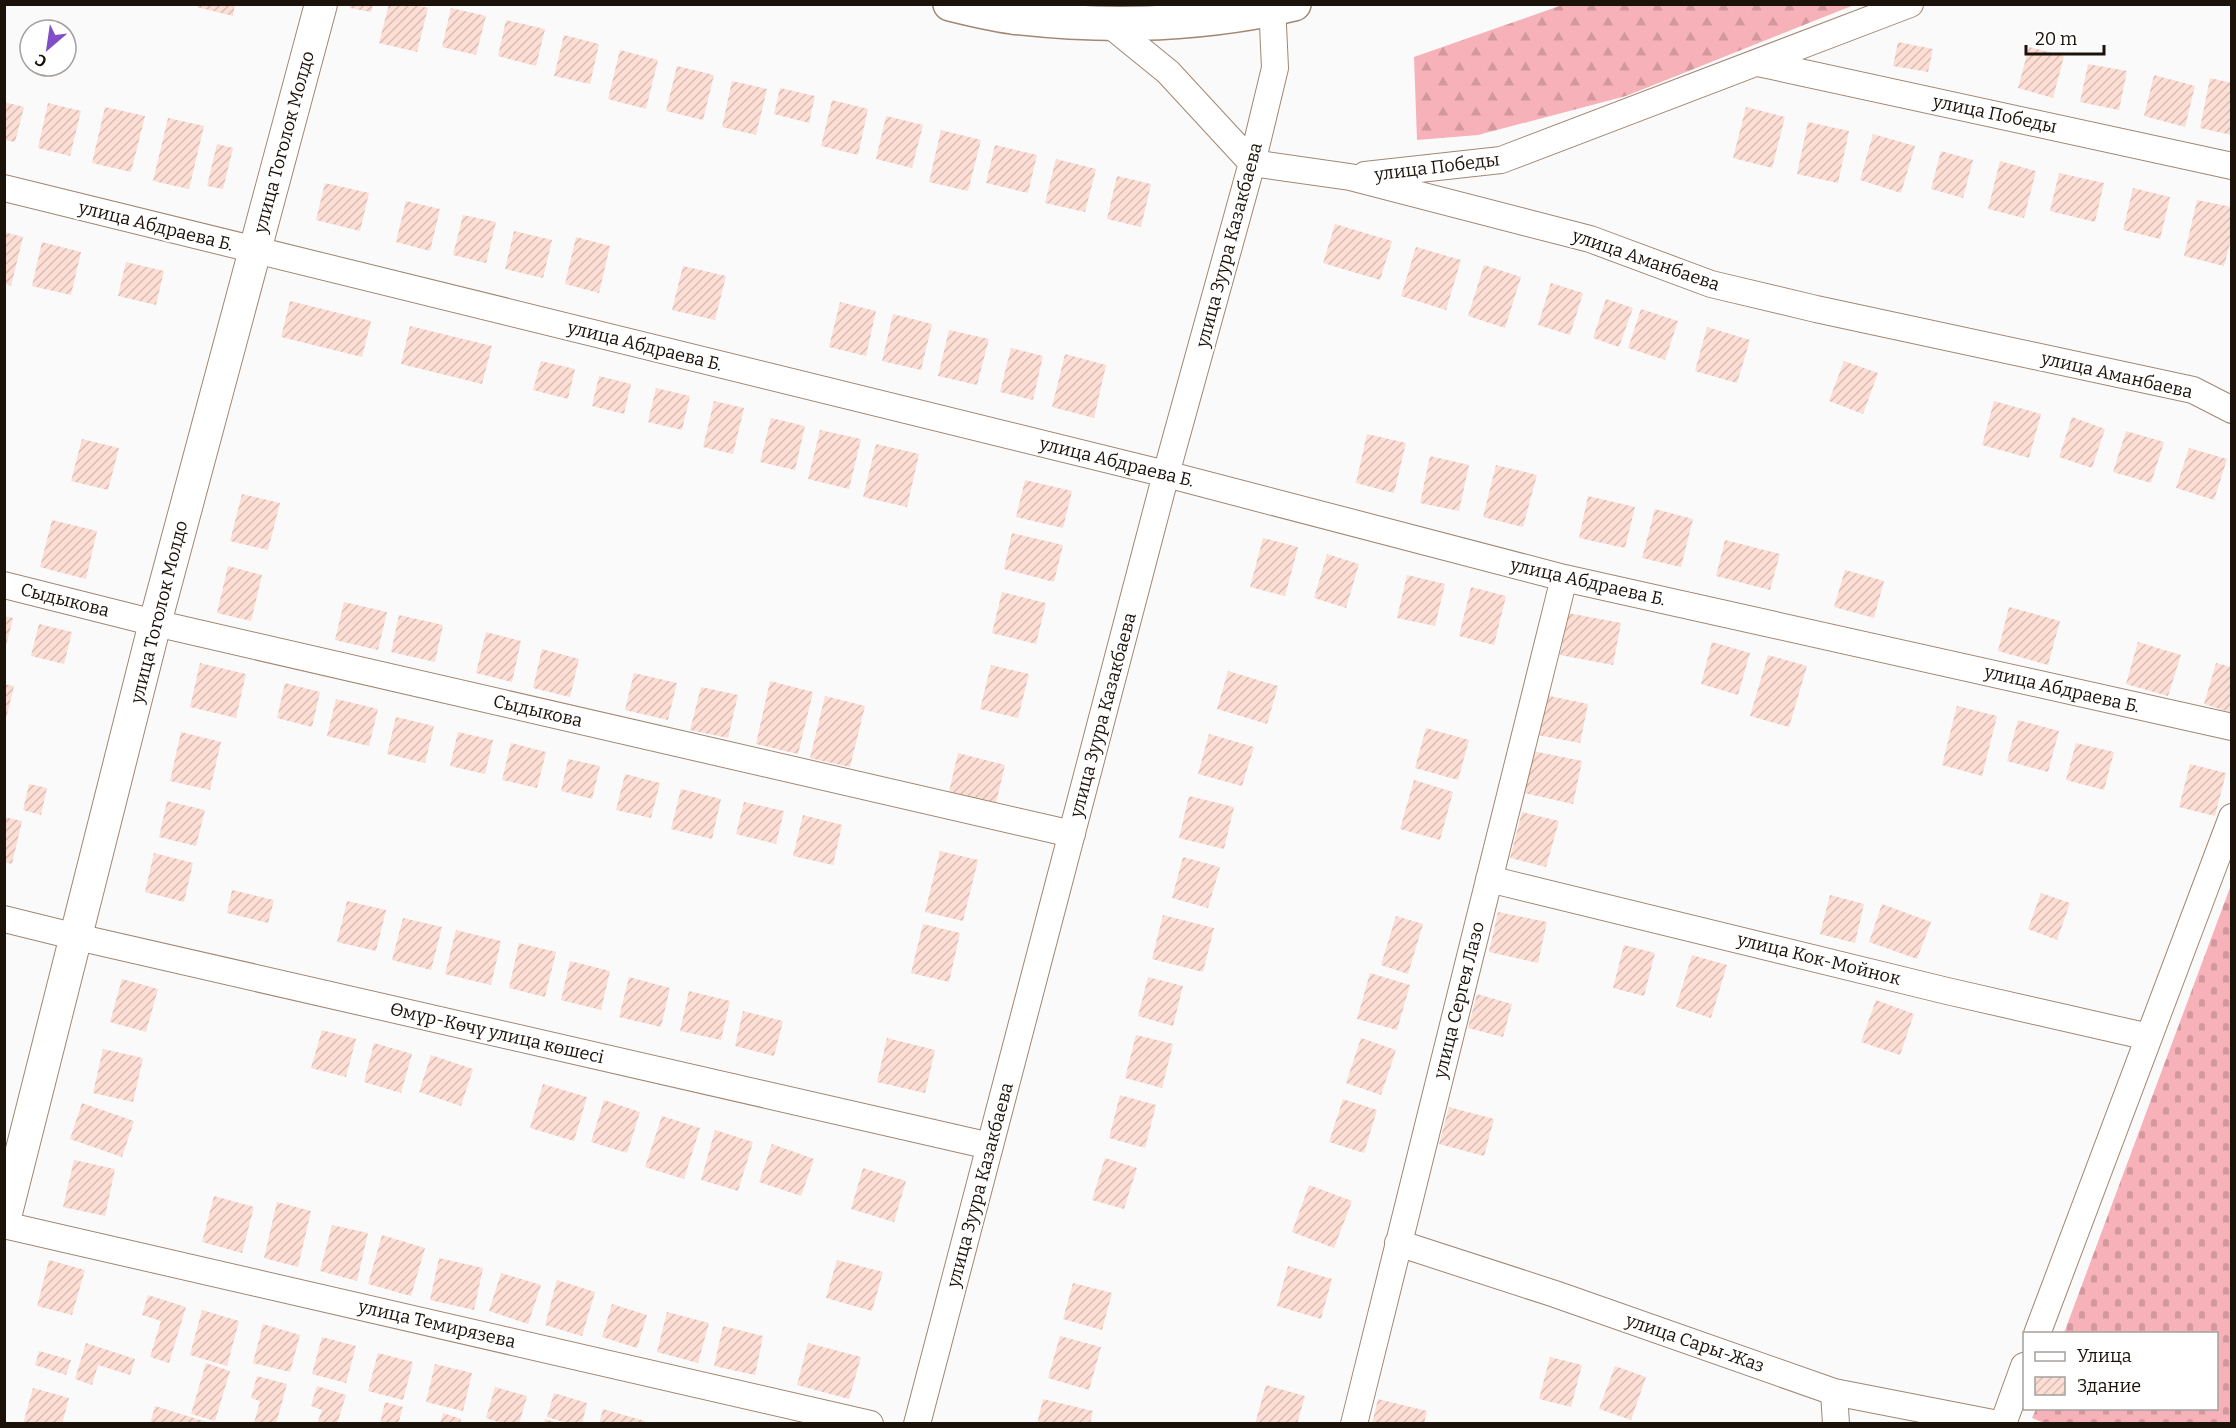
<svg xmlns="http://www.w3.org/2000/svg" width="2236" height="1428" font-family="Bitter,serif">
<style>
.forest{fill:url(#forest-firs)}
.cemetery{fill:url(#cemetery-stones)}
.building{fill:url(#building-hatch)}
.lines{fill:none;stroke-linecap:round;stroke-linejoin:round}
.minor-casing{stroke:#a28772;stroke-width:28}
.tertiary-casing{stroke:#a28772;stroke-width:34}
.primary-casing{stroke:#a28772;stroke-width:36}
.minor{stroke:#fff;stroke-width:26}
.tertiary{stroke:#fff;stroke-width:32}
.primary{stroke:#fff;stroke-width:33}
.labels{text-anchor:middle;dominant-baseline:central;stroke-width:5;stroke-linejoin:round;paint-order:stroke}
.street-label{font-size:18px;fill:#1b1209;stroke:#fff}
</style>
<defs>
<pattern id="forest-firs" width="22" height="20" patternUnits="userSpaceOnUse" patternTransform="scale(1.5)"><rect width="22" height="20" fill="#f7b2b9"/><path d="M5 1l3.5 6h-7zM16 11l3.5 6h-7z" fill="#d3989e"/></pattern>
<pattern id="cemetery-stones" width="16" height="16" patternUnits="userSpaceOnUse" patternTransform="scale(1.5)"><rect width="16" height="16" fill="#f7b2b9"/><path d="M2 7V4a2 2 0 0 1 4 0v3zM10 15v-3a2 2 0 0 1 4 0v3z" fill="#d3989e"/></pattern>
<pattern id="building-hatch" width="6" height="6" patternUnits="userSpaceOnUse" patternTransform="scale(1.5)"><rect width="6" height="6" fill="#fcded5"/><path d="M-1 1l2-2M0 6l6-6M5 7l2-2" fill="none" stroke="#d7bdb6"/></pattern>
</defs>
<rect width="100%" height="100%" fill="#fafafa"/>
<path class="forest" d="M1565,4H1854V5L1626,96L1478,135L1417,140L1414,57Z"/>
<path class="cemetery" d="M2231,885V1423H2044L2032,1418L2036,1409L2216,1408V1334L2064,1333Z"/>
<path class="building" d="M197,4H235L233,16L197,7Z
M389,4H411L428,8L417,52L379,43Z
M351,5H373L371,12L350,8Z
M451,8L486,16L476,55L442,47Z
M506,20L545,29L536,66L498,56Z
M564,35L599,44L590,84L554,76Z
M1898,42L1933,49L1928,72L1893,66Z
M2029,47L2064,56L2053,98L2018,88Z
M620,50L658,60L646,109L608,99Z
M2088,64L2127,71L2119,110L2080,102Z
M677,66L714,75L703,120L666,111Z
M2154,75L2195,86L2185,127L2144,116Z
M2210,78L2232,83V135L2200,128Z
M732,81L767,89L756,135L722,127Z
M780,88L815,96L809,123L774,114Z
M832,100L868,109L858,155L821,146Z
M4,102L24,107L15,142L4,140Z
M48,103L81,111L70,156L38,148Z
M105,107L145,116L131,172L92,163Z
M1746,107L1785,117L1772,168L1733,158Z
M886,116L923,125L912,168L876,159Z
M168,118L204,126L189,189L153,181Z
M1808,122L1849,131L1838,183L1797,174Z
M941,130L981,140L968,191L929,182Z
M1873,134L1915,146L1901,193L1860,180Z
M217,144L233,148L223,189L207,186Z
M995,145L1037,155L1028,193L986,183Z
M1941,151L1973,160L1963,198L1931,189Z
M1056,159L1096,169L1085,212L1045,203Z
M2000,161L2036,171L2024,218L1988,209Z
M2059,173L2104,183L2095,222L2050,211Z
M1117,176L1151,184L1141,227L1107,219Z
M325,183L369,193L360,231L316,220Z
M2133,188L2170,197L2160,239L2123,230Z
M2197,200L2232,207V236L2224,266L2184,256Z
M406,201L440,209L430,251L396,242Z
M463,215L496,222L486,263L453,255Z
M1335,224L1392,241L1380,280L1323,263Z
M514,231L552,240L543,278L505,269Z
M4,232L23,237L11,286L4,284Z
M576,237L610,246L599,293L565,284Z
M42,242L81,252L71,295L32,286Z
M1416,247L1461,260L1446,310L1401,296Z
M126,262L164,271L156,305L118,296Z
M1484,265L1521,277L1505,328L1468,316Z
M683,266L726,276L715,320L672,310Z
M1551,283L1583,293L1570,335L1538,325Z
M1606,299L1633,308L1619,347L1593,338Z
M290,301L371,321L362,357L281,337Z
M840,302L876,311L866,356L829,347Z
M1641,309L1678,321L1665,360L1628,348Z
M893,314L932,324L921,370L882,361Z
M410,326L492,346L482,384L401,364Z
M1707,327L1750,340L1737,383L1695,371Z
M949,330L989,339L977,385L938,376Z
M1011,348L1043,356L1033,400L1000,392Z
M1065,354L1106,365L1094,418L1052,407Z
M541,361L575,369L568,399L533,390Z
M1844,361L1878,373L1863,414L1829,401Z
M599,376L631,384L624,414L592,406Z
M656,388L690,396L682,430L648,422Z
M714,401L744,408L733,454L703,447Z
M1994,401L2041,414L2029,458L1982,445Z
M2072,417L2105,429L2092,468L2059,457Z
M771,418L805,426L795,470L760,462Z
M820,430L861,439L849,489L808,479Z
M2126,431L2164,442L2151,483L2113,472Z
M1367,434L1406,443L1394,493L1356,483Z
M82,439L119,448L108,490L71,481Z
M876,444L919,454L907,507L863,497Z
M2189,448L2227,459L2214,500L2176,488Z
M1430,456L1469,465L1459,511L1420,503Z
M1496,465L1537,475L1523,527L1483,517Z
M1025,480L1072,491L1063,528L1016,517Z
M242,494L280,503L268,550L230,541Z
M1588,496L1635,507L1625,548L1579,538Z
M1655,509L1693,519L1681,567L1642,558Z
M52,520L97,531L86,579L40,567Z
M1012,533L1063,545L1054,582L1004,569Z
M1263,538L1298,547L1285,596L1250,587Z
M1725,540L1780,554L1770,590L1716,576Z
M1327,554L1359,564L1346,608L1314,598Z
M228,566L262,575L251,621L217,613Z
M1845,570L1884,581L1874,618L1834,607Z
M1407,575L1445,584L1435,626L1397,618Z
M1471,587L1506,596L1494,645L1459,636Z
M1002,592L1046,603L1036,644L992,633Z
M344,602L387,612L378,650L335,640Z
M2009,607L2060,621L2048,665L1998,651Z
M1568,613L1621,623L1613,665L1560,655Z
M399,615L443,625L435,662L391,652Z
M4,616L13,618L5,650L4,649Z
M39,624L72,632L64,664L31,656Z
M486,632L521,641L512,682L476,673Z
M1712,642L1750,653L1738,695L1701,684Z
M2138,642L2181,655L2168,696L2126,684Z
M542,649L579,659L570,697L533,688Z
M1768,655L1807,666L1789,727L1750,716Z
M200,663L246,674L236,718L190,707Z
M2216,663L2232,667V713L2204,704Z
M991,665L1029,674L1018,718L980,709Z
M1228,671L1278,686L1267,724L1217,709Z
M634,673L677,683L668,720L625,710Z
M770,681L813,692L798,754L756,744Z
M285,683L320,692L312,727L277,718Z
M4,684L14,686L5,723H4Z
M701,687L738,695L728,738L690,730Z
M1545,695L1588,704L1580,743L1537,735Z
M825,696L865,706L850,767L810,758Z
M336,699L378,709L369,746L327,736Z
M1957,706L1997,716L1982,776L1942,765Z
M396,717L434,726L425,763L387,754Z
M2018,720L2059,731L2048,772L2007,761Z
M1426,728L1469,740L1458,780L1415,768Z
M181,732L221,742L210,790L170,781Z
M458,732L493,740L485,774L450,766Z
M1209,734L1254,747L1242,786L1198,774Z
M511,743L546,752L537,788L502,780Z
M2076,743L2114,752L2104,790L2066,780Z
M1533,751L1582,761L1573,804L1524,793Z
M958,753L1005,765L996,803L949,792Z
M568,759L600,766L592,799L561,791Z
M2190,764L2226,773L2215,816L2179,807Z
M625,774L660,783L651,818L616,810Z
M1414,780L1453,792L1440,840L1400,829Z
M29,784L47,788L41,815L23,810Z
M681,789L721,799L712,839L671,829Z
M1189,796L1234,807L1224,849L1179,838Z
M167,801L205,810L196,846L159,837Z
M744,802L784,811L776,844L736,834Z
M1522,812L1559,821L1546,867L1510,858Z
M803,815L842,825L833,865L793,856Z
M4,817L22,821L12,864L4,862Z
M940,851L978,860L963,921L925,912Z
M154,853L193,863L184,902L145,892Z
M1183,857L1220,867L1208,908L1172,898Z
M232,890L274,900L268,923L227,913Z
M2041,893L2070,903L2057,940L2028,929Z
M1830,895L1864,904L1855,943L1820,934Z
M347,901L386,910L376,951L337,942Z
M1882,904L1931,922L1917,959L1869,942Z
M1498,912L1547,922L1538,963L1489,952Z
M1163,915L1214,928L1203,972L1152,959Z
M1396,916L1423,924L1408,974L1381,965Z
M403,918L442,927L431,970L392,960Z
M923,924L960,933L949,982L911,973Z
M456,930L501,941L491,985L445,974Z
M519,943L556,952L545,997L509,988Z
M1624,945L1655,953L1644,996L1613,988Z
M1692,955L1727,965L1711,1018L1676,1007Z
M570,961L610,971L601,1010L561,1000Z
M1370,973L1410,985L1397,1030L1357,1019Z
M629,977L670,988L661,1027L619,1017Z
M1148,977L1183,986L1173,1026L1138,1016Z
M122,979L158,989L146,1032L110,1022Z
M689,991L730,1001L721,1040L680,1031Z
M1477,994L1512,1004L1503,1037L1468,1028Z
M1876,1000L1914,1014L1900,1055L1861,1042Z
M743,1011L783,1021L774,1056L735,1046Z
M322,1030L356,1039L346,1077L311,1068Z
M1136,1035L1173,1044L1162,1088L1125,1078Z
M887,1038L935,1050L925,1093L877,1082Z
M1361,1038L1396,1050L1381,1095L1346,1083Z
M374,1043L412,1054L401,1093L364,1082Z
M103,1049L143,1058L133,1102L93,1093Z
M431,1055L473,1069L461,1106L419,1092Z
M543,1084L587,1097L574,1141L530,1128Z
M1120,1095L1156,1105L1145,1148L1109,1138Z
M1343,1099L1377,1110L1364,1153L1329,1142Z
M604,1100L640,1112L627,1153L591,1142Z
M82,1103L134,1121L122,1157L70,1139Z
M1449,1107L1494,1119L1484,1156L1439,1144Z
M662,1116L700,1128L684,1179L645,1167Z
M715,1130L753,1142L738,1191L701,1180Z
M772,1144L814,1159L801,1196L759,1182Z
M1105,1158L1137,1168L1124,1209L1092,1200Z
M74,1160L115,1169L105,1216L63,1207Z
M863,1168L906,1181L894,1222L851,1209Z
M1309,1185L1352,1201L1334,1248L1292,1232Z
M214,1196L254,1207L242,1253L202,1242Z
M277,1202L311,1211L298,1267L264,1258Z
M332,1225L368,1233L357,1281L320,1271Z
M382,1235L425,1248L411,1296L368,1284Z
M439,1258L483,1268L474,1310L430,1300Z
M49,1260L85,1270L72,1315L37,1306Z
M837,1260L883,1272L872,1311L826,1298Z
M1288,1266L1332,1279L1321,1319L1277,1306Z
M501,1273L541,1285L528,1324L489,1311Z
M557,1280L595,1292L582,1336L545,1325Z
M1073,1283L1112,1293L1102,1330L1063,1319Z
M148,1295L186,1307L169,1363L150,1357L161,1321L142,1315Z
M612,1304L647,1315L637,1348L602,1337Z
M202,1310L239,1321L227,1366L190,1355Z
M667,1312L709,1323L698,1363L657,1352Z
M263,1324L300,1335L290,1372L253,1363Z
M723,1326L763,1336L755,1375L714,1366Z
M1060,1336L1101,1347L1089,1390L1048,1378Z
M322,1337L356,1346L346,1383L312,1374Z
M86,1343L135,1359L130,1375L98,1365L92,1385L75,1379Z
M808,1343L861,1357L849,1399L797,1385Z
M39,1351L71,1360L66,1375L35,1365Z
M378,1353L413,1362L403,1400L368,1391Z
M1550,1357L1582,1365L1571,1407L1539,1399Z
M206,1363L230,1371L215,1421L191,1414Z
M435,1364L472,1373L463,1411L426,1402Z
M1615,1366L1646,1377L1631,1420L1599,1409Z
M257,1376L287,1384L276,1424L254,1423L260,1401L251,1398Z
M1266,1385L1305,1396L1297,1424H1255Z
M317,1386L346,1395L337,1424H317L322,1410L311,1406Z
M495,1387L527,1396L519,1424H504L486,1418Z
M33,1388L69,1398L62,1424H23Z
M554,1393L587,1403L582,1424H570L547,1417Z
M1043,1399L1093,1411L1090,1424H1037Z
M1378,1399L1427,1411L1424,1424H1372Z
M385,1402L403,1407L398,1424H380Z
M155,1406L210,1423V1424H150Z
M603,1409L645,1421V1424H599Z
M443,1413L461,1419L460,1424H440Z
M545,1419L558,1423V1424H544Z"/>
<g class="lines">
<defs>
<path id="minor" d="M1109,24L1168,72L1252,163L1350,177L1590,239L1711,284L1816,309L2193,390L2232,410
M1758,63L2232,166
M1365,175L1501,160L1910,4
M4,188L1166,474L1564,578L2232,727
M4,585L155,623L1072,834
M1489,879L1947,991L2149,1037
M4,919L77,937L990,1146
M4,1225L870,1424
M1398,1243L1555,1294L1834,1392L1998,1424
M2037,1334L2232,817
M1834,1392L1836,1424
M917,1424L1166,474L1252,163L1275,68L1272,4
M1354,1424L1564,578
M2003,1424L2024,1366"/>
<path id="tertiary" d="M4,1221L155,623L321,4"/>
<path id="primary" d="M950,4C970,9 991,14 1012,17C1107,28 1201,26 1294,4"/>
</defs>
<use href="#minor" class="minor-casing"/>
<use href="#tertiary" class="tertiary-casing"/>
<use href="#primary" class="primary-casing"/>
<use href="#minor" class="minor"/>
<use href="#tertiary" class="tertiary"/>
<use href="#primary" class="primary"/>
</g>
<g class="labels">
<g class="street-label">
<text transform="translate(1995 114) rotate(12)">улица Победы</text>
<text transform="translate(284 142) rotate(-75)">улица Тоголок Молдо</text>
<text transform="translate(1437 167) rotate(-7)">улица Победы</text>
<text transform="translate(156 226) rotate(14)">улица Абдраева Б.</text>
<text transform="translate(1229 245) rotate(-75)">улица Зуура Казакбаева</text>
<text transform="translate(1646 260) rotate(19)">улица Аманбаева</text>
<text transform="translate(645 346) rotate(14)">улица Абдраева Б.</text>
<text transform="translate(2117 375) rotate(13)">улица Аманбаева</text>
<text transform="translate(1117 462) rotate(14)">улица Абдраева Б.</text>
<text transform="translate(1588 582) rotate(13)">улица Абдраева Б.</text>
<text transform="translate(65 600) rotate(14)">Сыдыкова</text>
<text transform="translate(159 612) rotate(-76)">улица Тоголок Молдо</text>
<text transform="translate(2062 689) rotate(13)">улица Абдраева Б.</text>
<text transform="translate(538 711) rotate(13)">Сыдыкова</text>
<text transform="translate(1103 715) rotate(-75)">улица Зуура Казакбаева</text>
<text transform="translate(1819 959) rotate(14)">улица Кок-Мойнок</text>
<text transform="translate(1459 1000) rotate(-76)">улица Сергея Лазо</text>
<text transform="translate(497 1033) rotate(13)">Өмүр-Көчү улица көшесі</text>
<text transform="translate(980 1185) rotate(-75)">улица Зуура Казакбаева</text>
<text transform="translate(437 1324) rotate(13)">улица Темирязева</text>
<text transform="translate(1695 1343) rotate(19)">улица Сары-Жаз</text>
</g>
</g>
<rect width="2236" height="1428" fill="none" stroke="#1b1209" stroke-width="12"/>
<rect x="2023" y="1332" width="195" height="78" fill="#ffffff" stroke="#a4a09d" stroke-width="1.5"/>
<rect x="2035" y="1352" width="30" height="9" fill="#ffffff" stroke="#a4a09d" stroke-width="1.5"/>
<text x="2077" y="1362" font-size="18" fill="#1b1209">Улица</text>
<rect x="2035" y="1377" width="30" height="18" fill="url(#building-hatch)" stroke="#a4a09d" stroke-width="1.5"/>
<text x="2077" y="1392" font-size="18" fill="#1b1209">Здание</text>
<g transform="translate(48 48) rotate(209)"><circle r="28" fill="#ffffff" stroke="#a4a09d" stroke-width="1.5"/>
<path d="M0-4.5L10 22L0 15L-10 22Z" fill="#804fc7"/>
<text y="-9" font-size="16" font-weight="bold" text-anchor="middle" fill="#1b1209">С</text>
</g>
<path d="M2026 45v9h78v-9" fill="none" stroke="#1b1209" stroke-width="3"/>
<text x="2035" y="45" font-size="18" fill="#1b1209" stroke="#ffffff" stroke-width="4.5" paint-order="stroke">20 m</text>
</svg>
